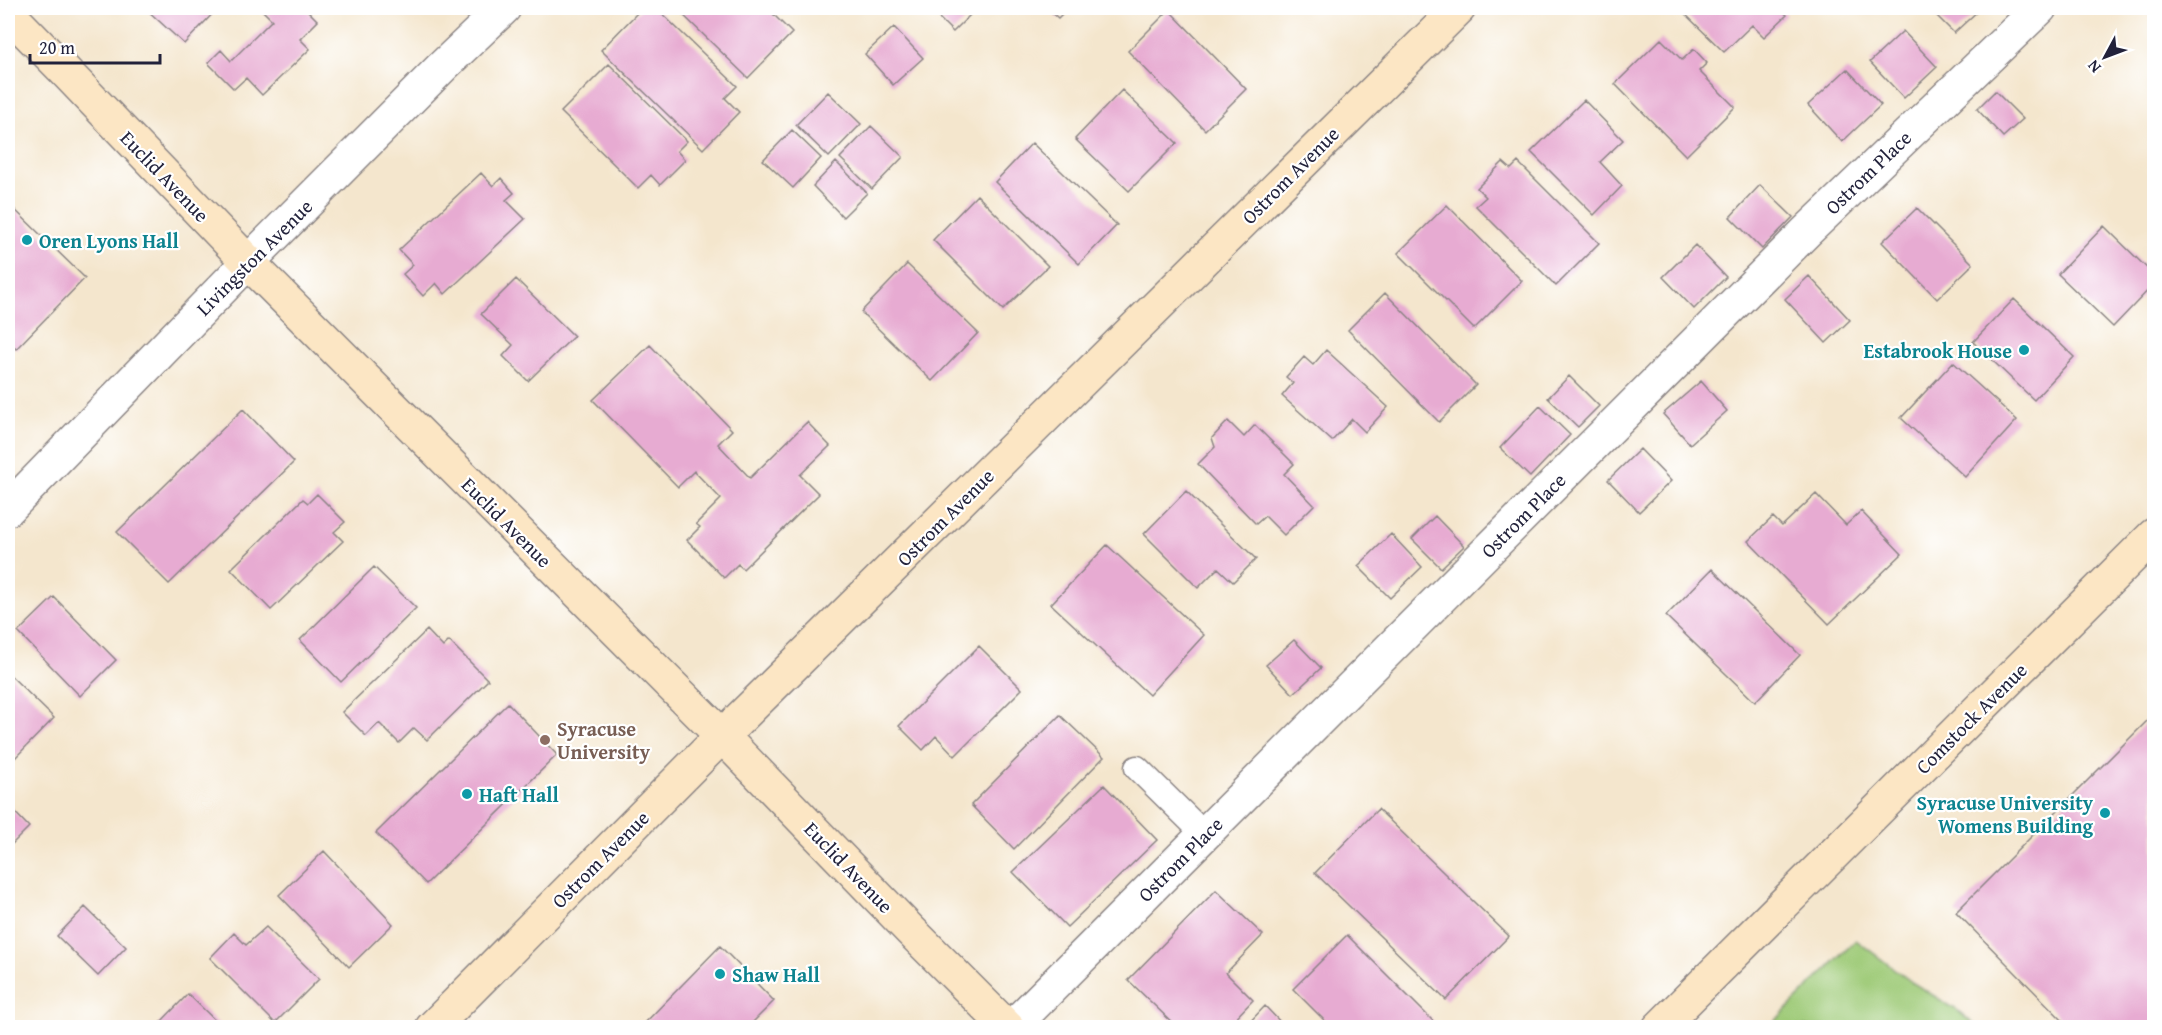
<svg xmlns="http://www.w3.org/2000/svg" width="2162" height="1035" font-family="'Gentium Book Plus',serif">
<style>
.green{fill:#9fcb78;stroke:#60765a;stroke-width:1.5}
.building{fill:#e7abd2}
.lines{fill:none;stroke-linecap:round;stroke-linejoin:round}
.lane-casing{stroke:#8b8484;stroke-width:27}
.street-casing{stroke:#8b8484;stroke-width:36}
.secondary-casing{stroke:#8b8484;stroke-width:36}
.lane{stroke:#fff;stroke-width:24}
.street{stroke:#fff;stroke-width:33}
.secondary{stroke:#fce6c4;stroke-width:33}
.culture-dot{fill:#0f9aa8;stroke:#fff;stroke-width:2}
.education-dot{fill:#8d6e63;stroke:#fff;stroke-width:2}
.labels{text-anchor:middle;dominant-baseline:central;stroke-width:4.5;stroke-linejoin:round;paint-order:stroke}
.street-label{font-size:20px;fill:#22223b;stroke:#fff}
.culture-label{font-size:20px;font-weight:bold;fill:#0d838f;stroke:#fff;text-anchor:start}
.education-label{font-size:20px;font-weight:bold;fill:#785e54;stroke:#fff;text-anchor:start}
</style>
<rect width="100%" height="100%" fill="#fff"/>
<filter id="ink" filterUnits="userSpaceOnUse"><feTurbulence type="fractalNoise" baseFrequency=".0167" numOctaves="2"/><feDisplacementMap in="SourceGraphic" scale="12" xChannelSelector="R" yChannelSelector="G"/><feConvolveMatrix kernelMatrix="1 2 1 2 8 2 1 2 1" color-interpolation-filters="sRGB"/></filter>
<filter id="wash" filterUnits="userSpaceOnUse"><feTurbulence type="fractalNoise" baseFrequency=".008" numOctaves="4" result="noise"/><feDisplacementMap in="SourceGraphic" scale="24" xChannelSelector="R" yChannelSelector="G"/><feGaussianBlur stdDeviation="1.35" result="paint"/><feColorMatrix in="noise" values="0 0 0 0 0 0 0 0 0 0 0 0 0 0 0 0 0 1.4 0 .05"/><feComposite in="paint" operator="in"/></filter>
<g filter="url(#wash)">
<rect width="100%" height="100%" fill="#f4e6cd"/>
<path class="green" d="M1856,940L1913,983L1957,1010L1977,1027H1769Z"/>
<g id="blocks">
<path class="building" d="M145,8H218L184,44Z
M265,8H305L318,21L300,39L310,49L262,95L246,78L234,89L208,63L221,50L231,61L272,20L262,10Z
M642,8H656L737,86L725,98L739,112L703,149L601,50Z
M676,8H767L792,33L748,78Z
M929,8H977L953,32Z
M1047,8H1068L1058,18Z
M1679,8H1779L1787,15L1764,37L1752,25L1724,52Z
M1929,8H1981L1954,33Z
M1169,10L1246,89L1205,130L1128,51Z
M894,27L923,58L893,85L865,54Z
M1903,31L1937,67L1904,98L1870,62Z
M1661,39L1682,60L1694,49L1707,63L1699,71L1735,107L1686,156L1615,84Z
M609,64L687,141L677,151L685,160L660,185L651,175L638,188L561,112Z
M1847,69L1881,105L1842,142L1808,105Z
M1122,90L1177,143L1129,191L1075,139Z
M1995,91L2023,119L2003,137L1977,109Z
M828,92L861,124L829,157L796,125Z
M1584,100L1623,140L1600,162L1622,186L1594,215L1531,152Z
M871,126L903,157L872,189L840,158Z
M792,130L821,158L793,188L763,160Z
M1032,143L1117,225L1079,264L995,182Z
M836,162L867,193L843,217L813,186Z
M1503,162L1511,169L1518,162L1599,243L1556,286L1476,206L1486,197L1477,188Z
M481,173L493,186L501,178L514,193L506,200L525,219L445,294L436,283L423,296L403,274L413,265L399,250Z
M1760,185L1793,217L1762,249L1730,217Z
M977,195L1048,266L1003,310L933,240Z
M8,203L85,278L16,349L8,341Z
M1447,205L1522,281L1474,329L1398,253Z
M1917,208L1973,264L1937,299L1882,242Z
M2104,226L2154,275V284L2113,327L2058,274Z
M1695,245L1726,277L1694,309L1663,277Z
M907,264L978,333L932,381L861,312Z
M1809,276L1850,320L1826,343L1785,299Z
M516,279L574,336L528,381L503,356L513,345L481,314Z
M1385,293L1476,385L1439,422L1348,330Z
M2014,299L2074,357L2034,400L1973,342Z
M650,345L732,430L718,444L750,478L807,422L830,446L800,475L819,494L743,569L738,564L724,578L687,540L700,527L696,524L721,499L694,471L678,487L593,400Z
M1326,350L1388,407L1365,432L1352,419L1332,441L1282,396L1293,383L1286,377L1304,357L1313,365Z
M1953,362L2017,420L1965,477L1901,418Z
M1569,376L1599,406L1578,427L1548,398Z
M1701,381L1727,411L1690,444L1663,414Z
M1540,406L1570,435L1530,477L1500,448Z
M243,409L294,462L169,584L117,532Z
M1228,421L1244,437L1255,425L1294,464L1284,474L1314,505L1284,535L1265,516L1256,524L1198,464L1215,447L1212,438Z
M1640,449L1671,481L1639,512L1608,480Z
M1186,491L1256,559L1233,582L1218,568L1198,588L1144,534Z
M317,494L345,522L334,532L343,541L271,610L231,569L303,499L308,503Z
M1816,494L1846,525L1861,511L1902,554L1829,624L1748,541L1773,517L1782,526Z
M1435,516L1464,546L1441,568L1412,539Z
M1391,534L1422,567L1390,598L1358,566Z
M1107,545L1204,635L1149,695L1051,604Z
M374,567L416,608L341,682L300,640Z
M1712,569L1800,655L1755,702L1666,616Z
M54,597L116,660L80,696L18,632Z
M427,630L443,647L449,641L488,680L427,740L414,728L399,743L379,723L366,736L342,712Z
M1294,640L1321,668L1293,694L1266,665Z
M979,646L1022,689L955,756L936,736L923,750L899,726Z
M8,673L54,718L15,758L8,751Z
M508,703L557,755L426,884L376,833Z
M2154,714V1028H2070L1956,912Z
M1060,715L1104,757L1014,849L971,805Z
M1104,785L1157,840L1067,927L1013,872Z
M8,805L29,827L8,848Z
M1378,809L1509,936L1446,1000L1315,873Z
M324,851L393,924L349,967L279,895Z
M1216,890L1263,935L1226,973L1253,1000L1226,1028H1178L1128,980Z
M85,907L126,947L98,976L57,936Z
M266,927L319,979L275,1023L210,958L234,933L246,945Z
M1347,935L1440,1028H1332L1293,989Z
M720,946L774,1001L747,1028H640Z
M188,994L223,1028H155Z
M1265,1006L1286,1028H1244Z"/>
</g>
</g>
<g filter="url(#ink)">
<use href="#blocks" fill-opacity="0" stroke="#8b8484" stroke-width="1.5"/>
<g class="lines">
<defs>
<path id="lane" d="M1137,768L1204,834"/>
<path id="street" d="M8,509L248,262L442,67L504,8
M1011,1028L1807,231L2040,8"/>
<path id="secondary" d="M8,13L62,68L248,262L722,736L911,931L1008,1028
M432,1028L722,736L1459,8
M1659,1028L2154,535"/>
</defs>
<use href="#lane" class="lane-casing"/>
<use href="#street" class="street-casing"/>
<use href="#secondary" class="secondary-casing"/>
<use href="#lane" class="lane"/>
<use href="#street" class="street"/>
<use href="#secondary" class="secondary"/>
</g>
</g>
<g class="culture-dot">
<circle cx="27" cy="240" r="6"/>
<circle cx="2024" cy="350" r="6"/>
<circle cx="467" cy="794" r="6"/>
<circle cx="2105" cy="813" r="6"/>
<circle cx="720" cy="974" r="6"/>
</g>
<circle class="education-dot" cx="545" cy="740" r="6"/>
<g class="labels">
<g class="street-label">
<text transform="translate(1868 172) rotate(-44)">Ostrom Place</text>
<text transform="translate(1290 175) rotate(-45)">Ostrom Avenue</text>
<text transform="translate(165 176) rotate(46)">Euclid Avenue</text>
<text transform="translate(254 257) rotate(-45)">Livingston Avenue</text>
<text transform="translate(1523 515) rotate(-45)">Ostrom Place</text>
<text transform="translate(945 517) rotate(-45)">Ostrom Avenue</text>
<text transform="translate(507 522) rotate(45)">Euclid Avenue</text>
<text transform="translate(1971 718) rotate(-45)">Comstock Avenue</text>
<text transform="translate(600 859) rotate(-45)">Ostrom Avenue</text>
<text transform="translate(1180 859) rotate(-45)">Ostrom Place</text>
<text transform="translate(849 867) rotate(46)">Euclid Avenue</text>
</g>
<g class="culture-label">
<text x="39" y="240">Oren Lyons Hall</text>
<text x="2012" y="350" text-anchor="end">Estabrook House</text>
<text x="479" y="794">Haft Hall</text>
<text x="2093" y="802" text-anchor="end">Syracuse University<tspan x="2093" dy="23">Womens Building</tspan></text>
<text x="732" y="974">Shaw Hall</text>
</g>
<g class="education-label">
<text x="557" y="728">Syracuse<tspan x="557" dy="23">University</tspan></text>
</g>
</g>
<rect width="2162" height="1035" fill="none" stroke="#fff" stroke-width="30"/>
<g transform="translate(2105 57) rotate(229)" stroke="#ffffff" stroke-width="4.5" paint-order="stroke">
<path d="M0-4.5L10 22L0 15L-10 22Z" fill="#22223b"/>
<text y="-9" font-size="16" font-weight="bold" text-anchor="middle" fill="#22223b">N</text>
</g>
<path d="M30 54v9h130v-9" fill="none" stroke="#22223b" stroke-width="3"/>
<text x="39" y="54" font-size="18" fill="#22223b" stroke="#ffffff" stroke-width="4.5" paint-order="stroke">20 m</text>
</svg>
